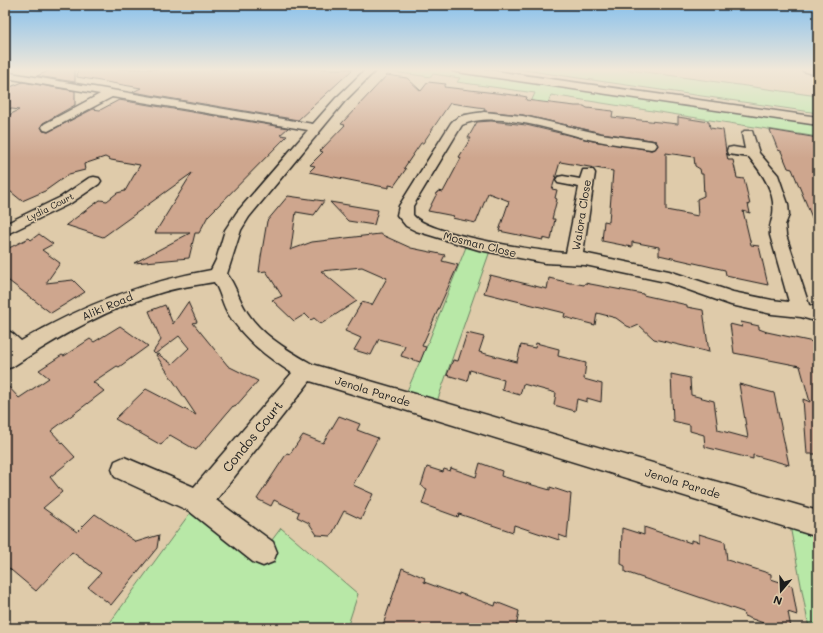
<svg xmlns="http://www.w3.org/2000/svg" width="823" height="633" font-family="Mali,sans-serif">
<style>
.green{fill:#b8e8a7;stroke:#6a8262}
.building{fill:#cea68e;stroke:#1c1c1c;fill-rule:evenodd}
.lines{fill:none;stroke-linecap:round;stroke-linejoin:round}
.minor-casing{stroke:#1c1c1c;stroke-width:3}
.primary-casing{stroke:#1c1c1c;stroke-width:3}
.minor{fill:#dfcbaa;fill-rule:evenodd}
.primary{fill:#dfcbaa;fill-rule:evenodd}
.labels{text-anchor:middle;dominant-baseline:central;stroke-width:3;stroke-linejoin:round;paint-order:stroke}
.far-street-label{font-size:9px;fill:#1c1c1c;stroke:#dfcbaa}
.street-label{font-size:11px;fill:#1c1c1c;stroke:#dfcbaa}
.near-street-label{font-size:13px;fill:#1c1c1c;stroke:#dfcbaa}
</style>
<rect width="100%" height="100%" fill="#dfcbaa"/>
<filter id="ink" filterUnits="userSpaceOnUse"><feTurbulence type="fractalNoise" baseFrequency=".025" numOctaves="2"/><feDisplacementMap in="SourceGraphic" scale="8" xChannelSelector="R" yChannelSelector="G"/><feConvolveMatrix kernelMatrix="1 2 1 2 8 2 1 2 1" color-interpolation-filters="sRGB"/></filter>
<g filter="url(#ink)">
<path class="green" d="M369,69H457L818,121V137L551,95L541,123L523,120L535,93L457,82L460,78L433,74L431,77Z
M517,69H624L818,96V113Z
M468,242L491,248L434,410L403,400L428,343Z
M198,502L263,552L281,528L358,594L347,628H106Z
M788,515L818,524V628H809Z"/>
<path class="building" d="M53,69H75V82L37,76Z
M78,69H353L298,120L133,92L141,88L77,77Z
M387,75L407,78L421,91L428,82L446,84L444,87L522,96L527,97L526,100L575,106H584L587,108L613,111L612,117L678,124V117L709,122L710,128L723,130L726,151L728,160H733L737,178L744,179L750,205L748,204L750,213L743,211L751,245L759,246L768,285L735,278V277L726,275L725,270L659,255V247L632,242V247L602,241L604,221L609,222L613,171L560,162L552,189L557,190L555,198L557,199L552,219H555L551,240L543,238V240L499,231L509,201L488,193L476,223L452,218L454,216L428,211L438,191L443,192L461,158L459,157L471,138H468L477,122L491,121L526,125L593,141L651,150L655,149L658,146L656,141L651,140L601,133L523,115L484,111L485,108L450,103L423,143H421L404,168L406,169L394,186L389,185V188L309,172L315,166L310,165L323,152L320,151L345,125L341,124ZM666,153L694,157L695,166L700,169L701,174H703L704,196L697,199L698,216L666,210Z
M23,82L75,91V105L43,123L41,126L43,131L48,132L93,109L100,110L119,100L288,128L280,135L287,136L208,216L199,233H195L189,258L134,263L190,233H155L192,173L103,237L66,225L100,200L107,201L117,193L125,191L140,165L111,160L105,157L84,164L85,170L69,174L45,191L22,201L5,187V117L19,110L5,108V89Z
M770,130L818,138V232L792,169L788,168L781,151L778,150Z
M288,196L324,201L314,215L296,212L291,248L290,250L312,242L380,234L411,248L445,255L442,261L458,265L422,346L426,347L420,362L401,356L405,346L379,339L371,355L354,350L361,338L345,331L362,302L372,305L387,278L362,267L321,271L357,301L321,324L314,318L311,320L305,314L294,321L272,300L282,296L266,271L259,272L261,257L267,221Z
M330,202L378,210L374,225L348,221Z
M39,234L53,244L42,250L60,263L46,283L73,280L85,292L51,313L5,278V250L29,238L31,240Z
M490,275L547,289L549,278L570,283H573L584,285L585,283L643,294V295L687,305V307L703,310L709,352L654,339L639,325L632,328L627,326L616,318L597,313L595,325L564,317L565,313L484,293Z
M188,302L197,322L193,323L228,366L258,381L235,407L233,406L196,450L170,435L161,445L115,419L146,389L196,415L156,355L158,354L172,364L189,348L179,336L155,354L153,352L161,340L149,311L165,305L173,324Z
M741,322L759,326V329L767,332L818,343V454H807L803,399L810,402L800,366L734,353L730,324L742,327Z
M120,326L148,346L119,367L117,366L93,382L104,391L51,431L75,457L50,477L62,492L43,508L77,532L95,514L136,542L159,535L157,548L111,605L88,587L101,573L72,552L36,591L5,565V383L19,398L49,378L39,370L62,355L64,356L90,339L94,342Z
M467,333L484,337L479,352L517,362L521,345L535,348L536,343L559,349L558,356L586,363L584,379L602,384L601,402L587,398V402L577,399L575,411L554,405L556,393L523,384L520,395L502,390L504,380L470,370L467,381L447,375L453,360L458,361Z
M671,374L690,378L691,395L714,401L718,430L748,438L739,384L774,393L789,465L753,455V459L705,447L704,435L690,431V425L673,421Z
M339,416L360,424L357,430L378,438L353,485L373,494L361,519L344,511L331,536L317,535L309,523L297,517L299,512L274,500L271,506L257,499L287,453L290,454L303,435L323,443Z
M480,463L502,471L501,476L550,490V487L571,494L567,538L559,535V540L514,525L513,532L459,514L458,517L422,504L427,489L421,486L427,467L443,472L444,469L450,471L451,468L476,477Z
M644,527L691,543V540L699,542V534L725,542L727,560L771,574V579L792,586L797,615L788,612L791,628H777L744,616L743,612L625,572V566L621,564L622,528L644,535Z
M402,568L425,578L424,582L459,595V593L495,606L496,602L519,611L516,628H382Z"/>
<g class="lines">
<defs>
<path id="minor" d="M366,69H377L344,102L249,217L241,230L227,274C235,285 238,296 244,307C258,333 287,350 312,364L818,511V537L310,381L216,500L273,542L277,552L273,562L263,566L253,562L189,511L115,477L112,469L115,461L124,457L194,487L292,373C267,357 245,340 229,315C222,305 221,292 214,282C197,285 179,287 163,292C108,308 60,336 12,367L5,369V330L12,333L21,341C81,306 142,282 211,270L216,260L225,230L237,212L308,130L112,97L48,131L44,130L42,127L44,124L100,94L12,79L5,81V75L11,73L313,124L336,98Z
M801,69H818V75L803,71Z
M484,112L523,116L601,134L651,141L655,142L657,145L655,148L651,149C632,146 612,144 593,140C558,132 495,109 462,125L413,206V215C428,235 539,251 566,253L579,187L558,183L556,180L558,177L563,176L580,179L583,170H593L595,173L583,253L669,271L733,292L772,300L789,302L770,235C769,223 772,223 773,214C776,192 762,173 749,157L728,154L727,151L728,148L733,147L745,149L742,134L744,131H752L759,153L778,175L788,204L789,215L785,225L786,235L809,305L818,308V322L801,317L772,314L731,305L666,282L585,265L545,263L479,250L416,231L406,226L397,215L399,206L451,123C458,114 473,114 484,112Z
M94,177L99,178L101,181L99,184L71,203L5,235V224L61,197L89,178Z"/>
<path id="primary" d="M451,69H481L818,117V125L457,72L453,71Z"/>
</defs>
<use href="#minor" class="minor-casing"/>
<use href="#primary" class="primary-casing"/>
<use href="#minor" class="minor"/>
<use href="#primary" class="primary"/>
</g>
</g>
<linearGradient id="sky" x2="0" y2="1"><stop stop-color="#86c0ed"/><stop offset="0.44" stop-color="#f1e8d9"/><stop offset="1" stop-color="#f1e8d9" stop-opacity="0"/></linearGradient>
<rect width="823" height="158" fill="url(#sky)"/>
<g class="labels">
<g class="far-street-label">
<text transform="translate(50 207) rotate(-27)">Lydia Court</text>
</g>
<g class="street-label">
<text transform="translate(581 215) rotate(-81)">Waiora Close</text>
<text transform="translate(480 244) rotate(14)">Mosman Close</text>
<text transform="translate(107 306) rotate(-23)">Aliki Road</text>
<text transform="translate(373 391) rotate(17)">Jenola Parade</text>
<text transform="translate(683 483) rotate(17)">Jenola Parade</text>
</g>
<g class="near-street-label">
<text transform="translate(252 436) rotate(-51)">Condos Court</text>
</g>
</g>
<rect width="823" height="633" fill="none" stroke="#dfcbaa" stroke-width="20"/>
<rect x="10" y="10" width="803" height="613" fill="none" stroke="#1c1c1c" stroke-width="1.5" filter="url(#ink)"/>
<g transform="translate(781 591) rotate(199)" stroke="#dfcbaa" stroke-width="3" paint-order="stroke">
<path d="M0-3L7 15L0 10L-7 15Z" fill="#1c1c1c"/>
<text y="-6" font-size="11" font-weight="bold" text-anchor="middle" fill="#1c1c1c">N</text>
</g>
</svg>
